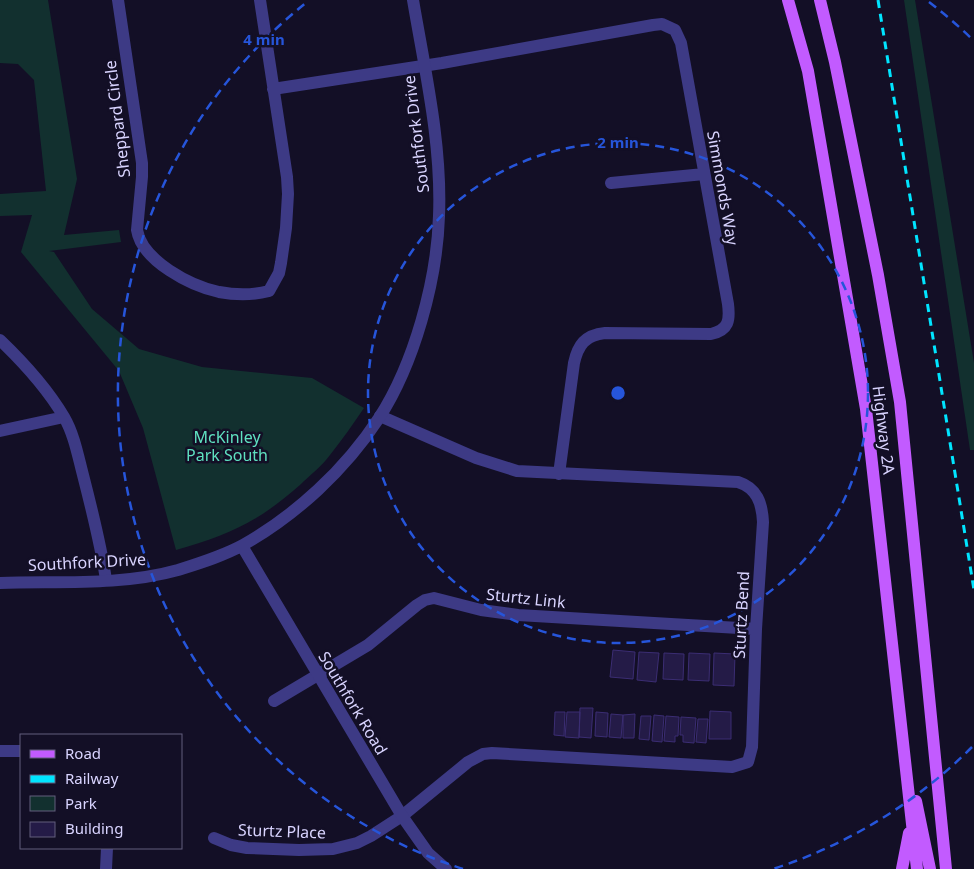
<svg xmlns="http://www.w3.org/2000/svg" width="974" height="869" font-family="'Noto Sans',sans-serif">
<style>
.green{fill:#12302f}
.building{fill:#241b47;stroke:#3b2d73}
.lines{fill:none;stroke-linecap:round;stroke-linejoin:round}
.minor{stroke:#3d3a85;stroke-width:12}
.tertiary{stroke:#3d3a85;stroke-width:12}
.primary{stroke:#c25bff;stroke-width:12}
.rail{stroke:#00e5ff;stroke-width:3;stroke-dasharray:8 6;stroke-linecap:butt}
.ring{fill:none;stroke:#2655da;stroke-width:2.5;stroke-dasharray:9 6}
.labels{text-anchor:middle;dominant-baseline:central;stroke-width:5;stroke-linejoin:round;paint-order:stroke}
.street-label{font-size:16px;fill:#d9d4ff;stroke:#130f26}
.park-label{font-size:16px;fill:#5fe0c0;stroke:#130f26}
.centre{fill:#2655da;stroke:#130f26;stroke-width:2.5}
.ring-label{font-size:15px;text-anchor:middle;font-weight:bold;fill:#2655da;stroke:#130f26;stroke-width:5;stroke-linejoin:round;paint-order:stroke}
</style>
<rect width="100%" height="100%" fill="#130f26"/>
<path class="green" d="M0,0H48L77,179L64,235L119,230L121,242L49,251L54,252L92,309L139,349L202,367L312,378L364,408C353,424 342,440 330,455C322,466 310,475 300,485C258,522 229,535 176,550L143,428L119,371L21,252L32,215L0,216V194L46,191L34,80L18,64L0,63Z
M904,0H915L974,363V450H970Z"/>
<path class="building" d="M613,650L635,652L633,679L610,677Z
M639,652L659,653L656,682L637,680Z
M664,653L684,654L683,680L663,679Z
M689,653L710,654L709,681L688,680Z
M714,653L735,654L734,686L713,685Z
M580,708H593L591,738L579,737Z
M710,711L731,712V739H709Z
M555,712H565L564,736L554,735Z
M567,712H580L579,738L565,737Z
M596,712L608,713L607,737L595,736Z
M611,714L623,715L621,738L609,737Z
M635,714L634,738H623V715Z
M654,715L664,716L662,742L652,741Z
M641,716H651L649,740L639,739Z
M666,716L679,717L678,736H675V742L664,741Z
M681,717L696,718L694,743L683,742V735H680Z
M698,719H708L706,743L696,742Z"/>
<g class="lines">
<path class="minor" d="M118,0L142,163V177L137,230C142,261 191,286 219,292C235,295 254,295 269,291L279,273L281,263L286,228L288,194L287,177L260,0
M273,89L442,63L653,25L662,24L675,30L681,43L728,304C730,320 729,330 711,334L605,333C585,335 578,345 574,363L559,474
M611,183L704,174
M0,340C24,363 47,388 64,417C74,434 78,456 83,475C92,510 101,545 106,580
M0,431L64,417
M274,701L368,645L417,605L425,600L434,598L481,610L518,615L756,629
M0,751H21
M214,838L231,845L247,848L299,850L333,849L357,843L371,836L402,816L468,762L483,754L492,753L732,767L748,762L752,747L756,629L763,522C762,503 757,488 738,482L517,471L476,458L380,416
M106,869L107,848"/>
<path class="tertiary" d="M242,546L402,816L428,853L446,869
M0,583C58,581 121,586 178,570C200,563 223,556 243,545C296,515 345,470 379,418C414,364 437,281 439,216C442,144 425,71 413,0"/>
<path class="primary" d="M788,0L808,71L866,409L917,869
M820,0L835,62L878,275L900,402L946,869
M916,801L930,869
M902,869L909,833"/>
<path class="rail" d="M878,0L974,590"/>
</g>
<g class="ring">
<circle cx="618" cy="393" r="250"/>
<path d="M972 747A500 500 0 0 1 773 869M463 869A500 500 0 0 1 307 2M929 2A500 500 0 0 1 972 39"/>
</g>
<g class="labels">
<g class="street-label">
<text transform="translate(117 119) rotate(-97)">Sheppard Circle</text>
<text transform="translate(416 134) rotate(-97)">Southfork Drive</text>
<text transform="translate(723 188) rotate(80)">Simmonds Way</text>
<text transform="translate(884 430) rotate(83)">Highway 2A</text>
<text transform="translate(87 562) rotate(-3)">Southfork Drive</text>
<text transform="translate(526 598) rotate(6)">Sturtz Link</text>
<text transform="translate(741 615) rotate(-87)">Sturtz Bend</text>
<text transform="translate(353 703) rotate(59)">Southfork Road</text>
<text transform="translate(282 831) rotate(2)">Sturtz Place</text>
</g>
<g class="park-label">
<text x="227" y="437">McKinley<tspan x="227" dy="18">Park South</tspan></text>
</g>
</g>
<circle cx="618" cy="393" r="8" class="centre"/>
<g class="ring-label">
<text x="264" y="45">4 min</text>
<text x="618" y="148">2 min</text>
</g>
<rect x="20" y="734" width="162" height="115" fill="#130f26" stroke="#625e7d"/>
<rect x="30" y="750" width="25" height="8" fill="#c25bff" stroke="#625e7d"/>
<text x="65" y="759" font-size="15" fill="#d9d4ff">Road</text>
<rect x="30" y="775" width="25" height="8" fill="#00e5ff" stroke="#625e7d"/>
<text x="65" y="784" font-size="15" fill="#d9d4ff">Railway</text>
<rect x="30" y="796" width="25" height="15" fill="#12302f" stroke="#625e7d"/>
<text x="65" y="809" font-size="15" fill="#d9d4ff">Park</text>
<rect x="30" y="822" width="25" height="15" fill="#241b47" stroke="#625e7d"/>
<text x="65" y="834" font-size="15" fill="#d9d4ff">Building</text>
</svg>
